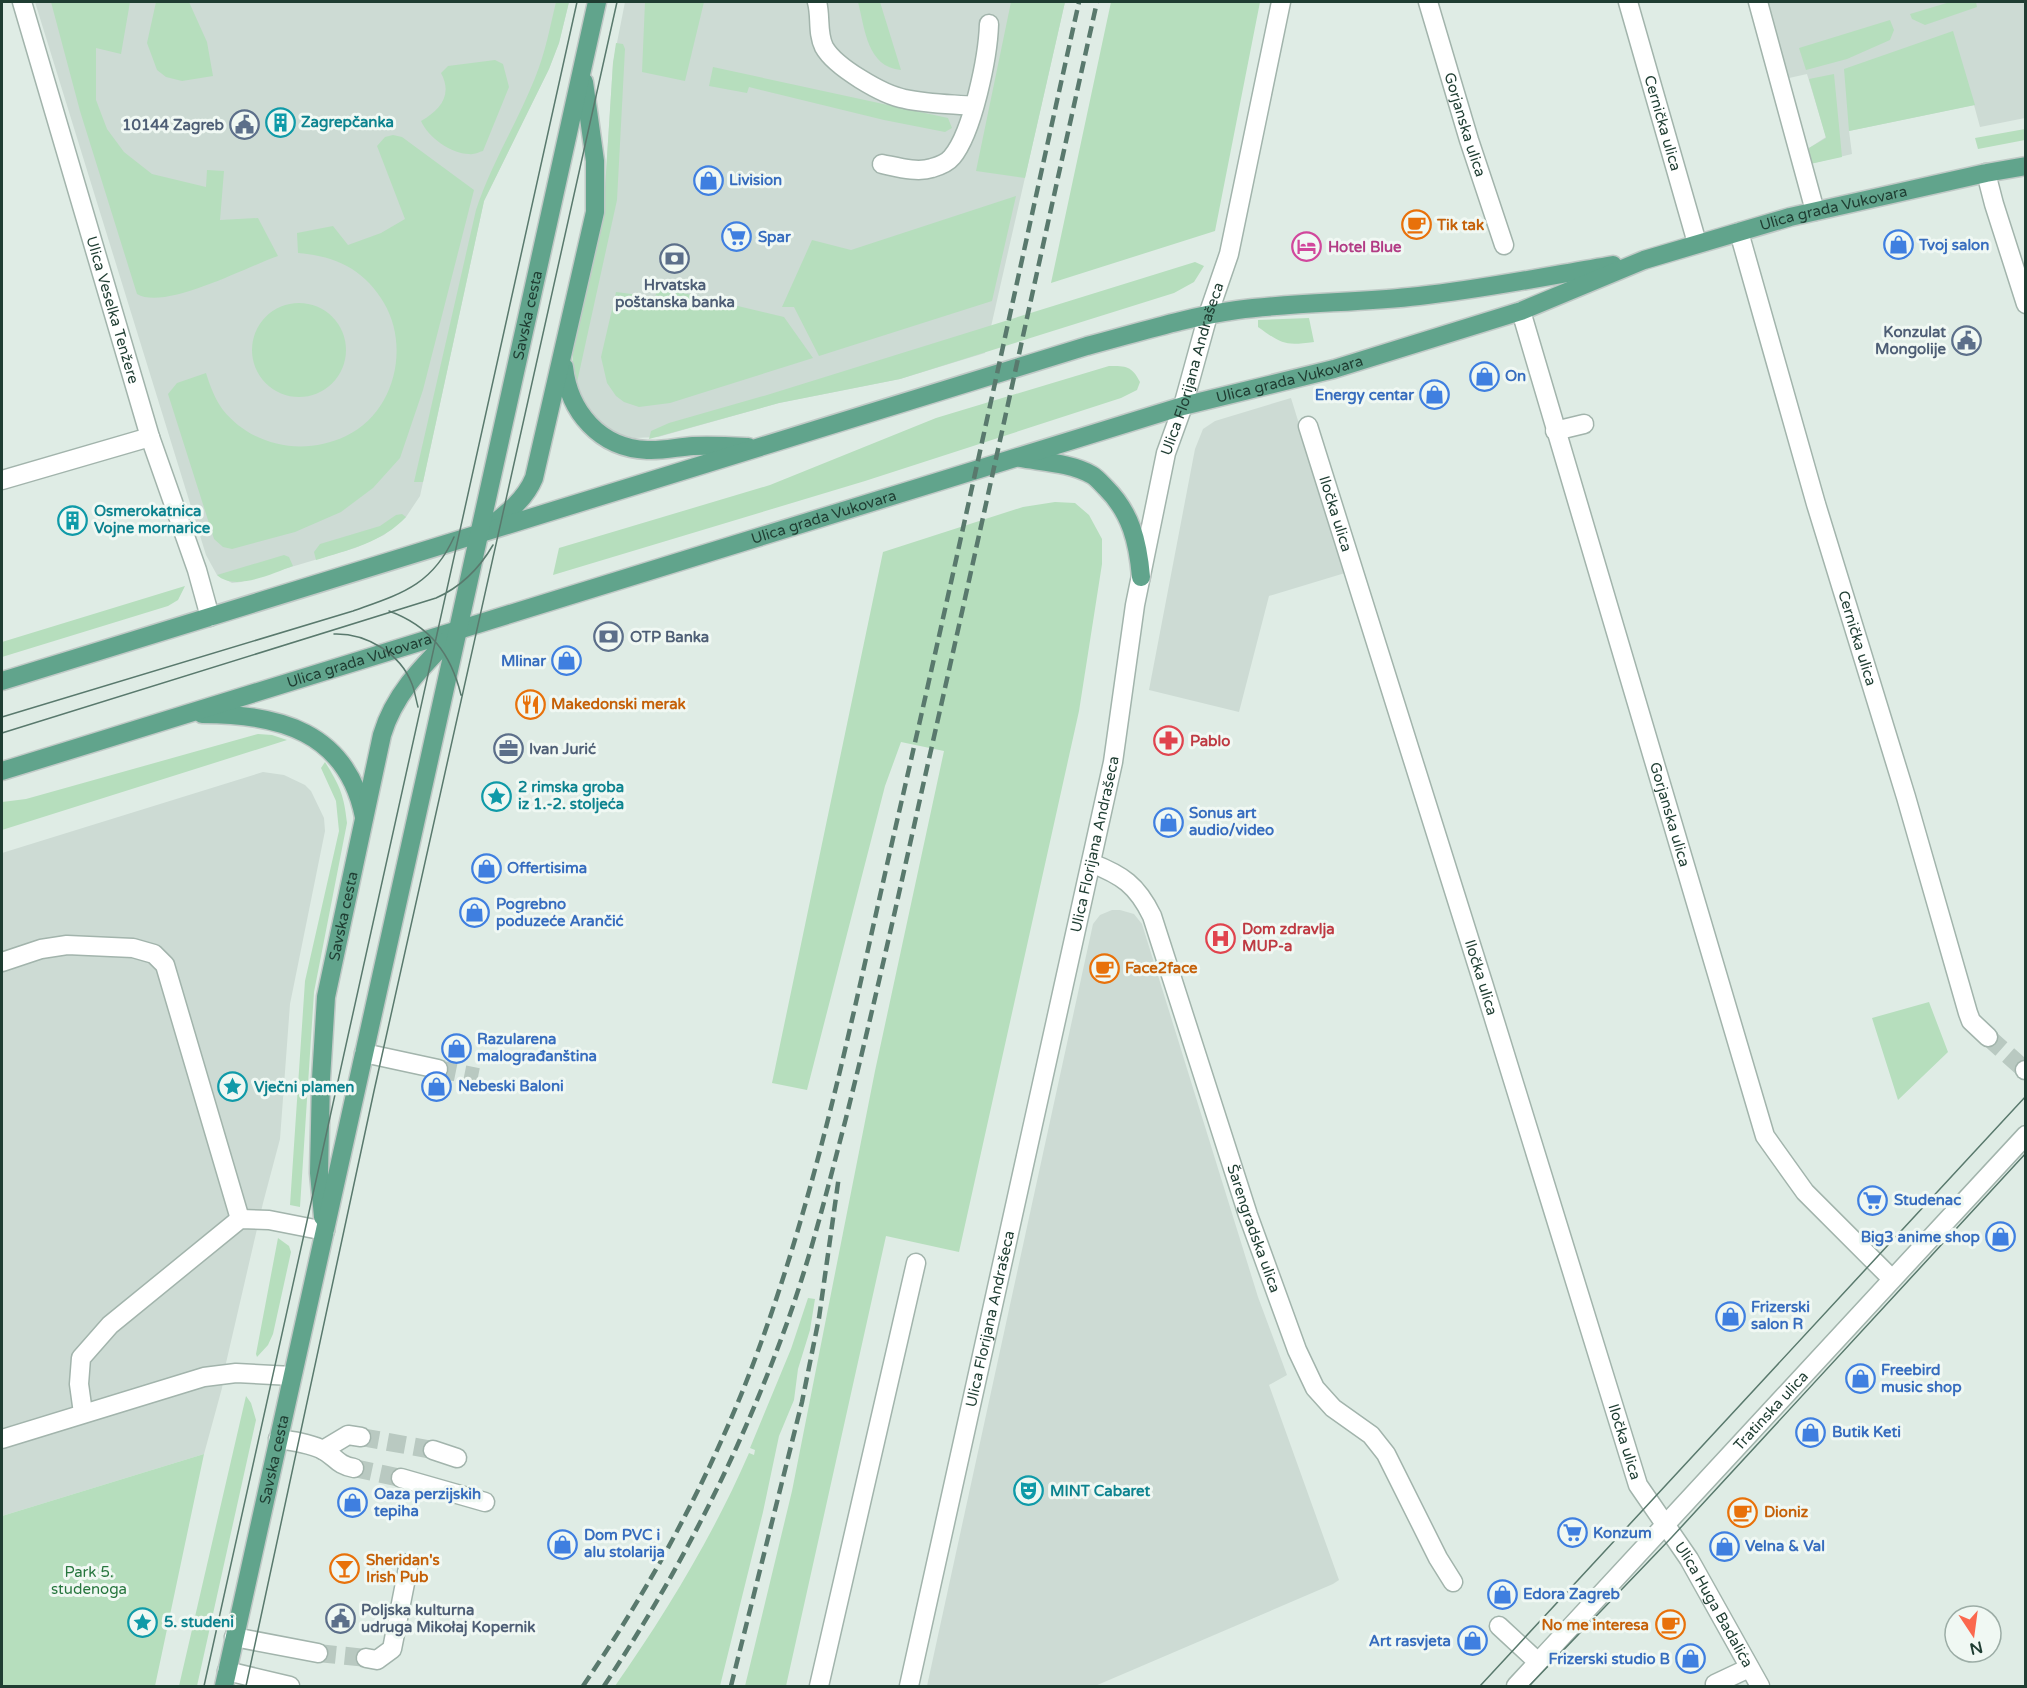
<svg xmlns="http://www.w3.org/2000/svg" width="2027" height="1688" font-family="'Varela Round',sans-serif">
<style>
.built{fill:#cddbd4}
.green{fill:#b6debd}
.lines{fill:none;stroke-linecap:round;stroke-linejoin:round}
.minor-tunnel{stroke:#b9c9c1;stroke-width:18;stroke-dasharray:18 9;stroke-linecap:butt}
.minor-casing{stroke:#a2b4ac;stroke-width:21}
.major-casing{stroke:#c0c9c6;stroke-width:21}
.minor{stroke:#fff;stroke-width:18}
.major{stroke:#61a48c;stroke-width:18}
.tram{stroke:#59796d;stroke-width:1.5}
.rail{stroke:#59796d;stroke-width:4.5;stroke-dasharray:12 6;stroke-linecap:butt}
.labels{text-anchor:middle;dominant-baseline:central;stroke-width:6;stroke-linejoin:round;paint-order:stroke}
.culture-label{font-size:15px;font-weight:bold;fill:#0d838f;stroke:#f0f8f3;text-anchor:start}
.street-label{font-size:15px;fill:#1f3d32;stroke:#f0f8f3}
.service-label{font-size:15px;font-weight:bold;fill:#4e5e75;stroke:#f0f8f3;text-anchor:start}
.shop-label{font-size:15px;font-weight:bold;fill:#366cbe;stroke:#f0f8f3;text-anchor:start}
.food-label{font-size:15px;font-weight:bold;fill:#c56008;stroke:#f0f8f3;text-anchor:start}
.hotel-label{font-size:15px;font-weight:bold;fill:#b23c85;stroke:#f0f8f3;text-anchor:start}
.health-label{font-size:15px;font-weight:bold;fill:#be3a42;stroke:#f0f8f3;text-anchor:start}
.park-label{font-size:15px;fill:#27763e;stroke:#f0f8f3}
</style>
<rect width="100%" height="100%" fill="#dfece5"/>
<path class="built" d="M35,2H569L559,43L549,69L484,201L420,496L406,517L384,535L355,548L241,582L232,583L217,575L206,555Z
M625,2H1065L985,353L900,379L779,403L658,437L634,438L620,435L600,422L581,398L576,387L573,352L604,204L613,63Z
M1764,2H2025V118L1980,127L1974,105L1849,131L1852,154L1810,164L1809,148L1826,137L1807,74L1789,78Z
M1291,398L1345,573L1269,596L1239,712L1149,690L1195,449L1203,429L1215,421Z
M263,772L284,775L305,785L311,791L324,818L325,831L290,1004L280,1139L263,1203L226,1363L222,1388L204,1454L2,1516V853Z
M1112,910H1120L1134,914L1142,924L1258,1297L1287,1375L1269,1385L1339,1580L1333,1584L1095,1686H927L1093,924L1100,915Z"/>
<path class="green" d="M51,2H130L121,54L96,48V100L107,129L124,152L152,174L206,187L207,170L224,171L220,220L258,218L278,256C248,266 165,311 137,294L80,111Z
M156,2H189L207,42L213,76L182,81L166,77L157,70L147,43Z
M556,2H569L559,43L549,69L484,201L423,482H414L476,210C491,164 517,123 535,78C545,54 550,27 556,2Z
M645,2H704L685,81L642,72Z
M858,2H880L901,70C867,67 865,29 858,2Z
M1011,2H1065L1025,178L976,171Z
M1111,2H1260L1215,231L1051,283Z
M1950,2H1976L1977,7L1925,25L1912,19L1910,14Z
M1890,20L1894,30L1890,40L1847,59L1806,70L1799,48Z
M1953,31L1975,105L1849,131L1844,69Z
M616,43L623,44L625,49L617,200L576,387L572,366L573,352L604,204L613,63Z
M495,60L503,64L509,87L483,151C479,152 474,155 469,154C451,154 428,137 421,121C440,110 453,95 441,73L448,66Z
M713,67L948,118L952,128L945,132L884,120L749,87L747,93L709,86Z
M1834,74L1842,157L1810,164L1809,148L1826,138L1809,79Z
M2025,129V140L1978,149L1975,138Z
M393,135L402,137L474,190L423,390L400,458L373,488L341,512L295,532L232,549L223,547L214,539L168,394L177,383L206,373C210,386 215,399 223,410C253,447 304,456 346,436C395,413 410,347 384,303C365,270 336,256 298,253L297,233L333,226L348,245L381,233L405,219L377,146L385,137Z
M1016,196L992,301L819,356L794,307H782L812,240L851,250Z
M1195,262L1204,266L1194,282L1174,293L900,379L779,403L649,439L651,431L669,423L767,395Z
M658,287L784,317L813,358L670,403L639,407L624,402L616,396L607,383L601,357L616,292L655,297Z
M252 350a47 47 0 1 1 94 0a47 47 0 1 1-94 0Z
M1309,318L1314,342C1284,346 1282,344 1258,327V320Z
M1109,366C1126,366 1132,366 1140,382L1137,390L1121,398L865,481L553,575L559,548L770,485L936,418Z
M1055,502L1075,503L1089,515L1102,539V564L1079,711L959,1252L886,1236L786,1686H745L792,1491L875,1071L944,751L901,742L885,786L807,1090L772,1083L883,552L1023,507Z
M402,514L406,517C383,542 348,550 316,560L314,552L320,544L380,526L396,515Z
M284,555L289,557L293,566C273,573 235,592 217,575Z
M185,586L178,600L168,606L2,657V642Z
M258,734L272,735L287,740L2,830V802L26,799Z
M325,762C340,786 344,795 347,823L314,992L300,1207L290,1205L305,981L339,831L336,801L321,768Z
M1929,1002L1948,1052L1898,1100L1872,1018Z
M278,1238L289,1246L291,1252L273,1334L268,1345L257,1357L256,1354Z
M808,1298L815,1299L810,1330L798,1369L794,1400L779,1436L763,1512L720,1686H615C666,1613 713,1536 749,1453L754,1455L755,1450L750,1448L791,1349Z
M246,1396L251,1403L256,1420L197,1686H179Z
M204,1454L155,1686H2V1516Z"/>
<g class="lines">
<path class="minor-tunnel" d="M1988,1037L2025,1070
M438,1069L478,1077
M361,1437L433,1450
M354,1468L401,1478
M318,1653L366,1658"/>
<defs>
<g id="minor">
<path id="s1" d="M22,2L150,437L197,570L210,617"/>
<path d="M817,2C821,16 817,33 824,47C835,67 883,95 905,99C927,104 951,104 974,106"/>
<path id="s2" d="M1428,2L1469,140L1504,245"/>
<path id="s3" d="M1628,2L1697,243"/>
<path d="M1758,2L1815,211"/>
<path d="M882,164C897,167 917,173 932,168C939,166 948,162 952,157C973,132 988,56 989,24"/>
<path d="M1986,173L1994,204L2026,304"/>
<path id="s4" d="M1739,232L1816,504L1906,797L1968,1013L1971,1021L1988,1037"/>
<path id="s5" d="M1521,311L1765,1136L1805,1192L1891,1278"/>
<path id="s6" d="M1308,426L1483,983L1638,1485L1689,1559L1760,1686"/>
<path d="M1555,431L1584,424"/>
<path d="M2,480L150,437"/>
<path id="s7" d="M1091,863C1122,875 1137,885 1152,916L1248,1215L1297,1350L1315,1388L1333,1408L1371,1435L1386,1454L1438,1558L1453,1582"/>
<path d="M2,962L41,949L67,945L133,948L154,954L165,965L240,1219"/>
<path d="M364,1053L438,1069"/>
<path d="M2025,1070H2026"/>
<path d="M83,1413L79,1384L81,1358L110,1325L240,1219L269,1220L325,1231"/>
<path d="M2,1439L204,1377L236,1373L292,1376"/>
<path d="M278,1439C293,1441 308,1443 321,1449C336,1456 336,1465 354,1468"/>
<path d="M323,1450L348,1435L361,1437"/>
<path d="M433,1450L457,1458"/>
<path d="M401,1478L485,1502"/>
<path d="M1499,1626L1538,1662"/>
<path d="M234,1637L318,1653"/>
<path d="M366,1658L377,1660L392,1649L409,1563"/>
<path d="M227,1671L290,1686"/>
<path d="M1715,1684L1749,1668"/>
<path d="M819,1686L916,1263"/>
<path id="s8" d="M909,1686L1113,762L1135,605L1166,453L1183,406L1208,315L1229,254L1281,2"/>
<path id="s9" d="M1516,1686L2026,1135"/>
</g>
<g id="major">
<path d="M564,367C569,412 600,448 647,450C662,451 678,447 693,446C711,445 729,446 748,447"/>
<path d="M1020,458C1043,462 1071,463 1092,475C1097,478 1102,484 1106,488C1131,513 1138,542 1141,577"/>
<path d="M488,528C506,514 525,500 534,478L595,212V161L584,82"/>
<path d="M2,681L1087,346C1137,333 1186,317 1237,310C1298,302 1359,303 1419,296C1484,289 1548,276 1613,265"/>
<path d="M202,714C278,714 347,731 364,817"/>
<path id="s10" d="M2,771L1183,406L1334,369L1521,311L1644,260L1790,217L1986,173L2026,166"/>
<path id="s11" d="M323,1217L319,1173L321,1079L326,997L382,735C395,691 427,662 458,630"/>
<path id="s12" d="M224,1686L597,2"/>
</g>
</defs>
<use href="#minor" class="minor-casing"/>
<use href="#major" class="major-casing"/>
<use href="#minor" class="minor"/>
<use href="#major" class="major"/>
<path class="tram" d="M389,611C430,626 451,654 461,695
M334,634C366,633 400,653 412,684C415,692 416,700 418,707
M2,717L353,611C400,594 432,586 454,537
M2,733L436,598C461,587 479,569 493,545
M204,1686L577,2
M246,1686L374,1091L617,2
M1480,1686L2026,1096
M1529,1686L1672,1537L2026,1153"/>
<path class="rail" d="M583,1686C646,1594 701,1494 743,1390C817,1205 855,1001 900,808C962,539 1019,270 1079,2
M604,1686C680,1571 740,1453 787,1323C811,1256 828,1187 846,1118C874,1006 899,894 924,781C983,521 1039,261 1097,2
M731,1686L802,1402L819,1318L839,1176"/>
</g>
<defs>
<symbol id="building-ring" viewBox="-11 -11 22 22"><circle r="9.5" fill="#f0f8f3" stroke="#0f9aa8" stroke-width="1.5"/><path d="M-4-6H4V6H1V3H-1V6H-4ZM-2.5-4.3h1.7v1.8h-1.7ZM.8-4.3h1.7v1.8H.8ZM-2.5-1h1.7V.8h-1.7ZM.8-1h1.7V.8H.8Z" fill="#0f9aa8"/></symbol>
<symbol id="civic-ring" viewBox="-11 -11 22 22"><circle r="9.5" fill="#f0f8f3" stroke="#5c6f8a" stroke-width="1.5"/><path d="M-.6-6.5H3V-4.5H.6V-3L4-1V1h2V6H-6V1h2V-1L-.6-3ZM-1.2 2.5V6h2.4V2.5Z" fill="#5c6f8a"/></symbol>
<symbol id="shop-ring" viewBox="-11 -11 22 22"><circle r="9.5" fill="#f0f8f3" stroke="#3f7fe0" stroke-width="1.5"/><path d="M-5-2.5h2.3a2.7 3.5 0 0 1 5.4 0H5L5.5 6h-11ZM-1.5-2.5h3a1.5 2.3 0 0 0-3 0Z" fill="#3f7fe0"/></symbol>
<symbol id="cafe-ring" viewBox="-11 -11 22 22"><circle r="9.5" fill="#f0f8f3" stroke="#e8710a" stroke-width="1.5"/><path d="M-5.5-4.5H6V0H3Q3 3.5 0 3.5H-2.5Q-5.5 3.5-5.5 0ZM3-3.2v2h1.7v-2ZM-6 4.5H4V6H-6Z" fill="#e8710a"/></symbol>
<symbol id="supermarket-ring" viewBox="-11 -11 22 22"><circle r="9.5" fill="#f0f8f3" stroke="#3f7fe0" stroke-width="1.5"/><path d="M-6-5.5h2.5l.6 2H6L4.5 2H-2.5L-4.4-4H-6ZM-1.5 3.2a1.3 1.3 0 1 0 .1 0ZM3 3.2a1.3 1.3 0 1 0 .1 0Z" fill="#3f7fe0"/></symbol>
<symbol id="hotel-ring" viewBox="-11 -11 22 22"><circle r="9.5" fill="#f0f8f3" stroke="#d1479c" stroke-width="1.5"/><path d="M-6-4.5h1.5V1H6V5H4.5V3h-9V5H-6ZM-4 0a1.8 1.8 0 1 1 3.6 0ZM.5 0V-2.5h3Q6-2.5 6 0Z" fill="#d1479c"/></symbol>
<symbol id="bank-ring" viewBox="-11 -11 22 22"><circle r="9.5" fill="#f0f8f3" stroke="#5c6f8a" stroke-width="1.5"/><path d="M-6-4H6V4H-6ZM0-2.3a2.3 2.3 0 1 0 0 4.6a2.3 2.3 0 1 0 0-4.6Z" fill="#5c6f8a"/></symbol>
<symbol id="restaurant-ring" viewBox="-11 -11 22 22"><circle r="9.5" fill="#f0f8f3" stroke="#e8710a" stroke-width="1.5"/><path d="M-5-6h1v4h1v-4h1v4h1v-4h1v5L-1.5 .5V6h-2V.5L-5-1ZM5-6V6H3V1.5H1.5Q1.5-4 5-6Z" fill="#e8710a"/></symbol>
<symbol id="pharmacy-ring" viewBox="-11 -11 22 22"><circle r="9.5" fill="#f0f8f3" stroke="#e0444e" stroke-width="1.5"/><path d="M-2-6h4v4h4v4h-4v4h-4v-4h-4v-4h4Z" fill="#e0444e"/></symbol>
<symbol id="office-ring" viewBox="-11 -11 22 22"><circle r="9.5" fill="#f0f8f3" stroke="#5c6f8a" stroke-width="1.5"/><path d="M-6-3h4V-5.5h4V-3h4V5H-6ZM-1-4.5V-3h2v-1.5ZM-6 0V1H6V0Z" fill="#5c6f8a"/></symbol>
<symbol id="sight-ring" viewBox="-11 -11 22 22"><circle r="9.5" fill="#f0f8f3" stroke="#0f9aa8" stroke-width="1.5"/><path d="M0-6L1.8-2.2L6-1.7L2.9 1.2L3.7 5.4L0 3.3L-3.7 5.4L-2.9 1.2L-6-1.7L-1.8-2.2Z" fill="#0f9aa8"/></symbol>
<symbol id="hospital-ring" viewBox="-11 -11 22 22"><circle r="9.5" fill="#f0f8f3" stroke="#e0444e" stroke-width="1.5"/><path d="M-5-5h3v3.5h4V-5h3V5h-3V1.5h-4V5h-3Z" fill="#e0444e"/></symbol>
<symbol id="theatre-ring" viewBox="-11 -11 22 22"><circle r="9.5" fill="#f0f8f3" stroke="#0f9aa8" stroke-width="1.5"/><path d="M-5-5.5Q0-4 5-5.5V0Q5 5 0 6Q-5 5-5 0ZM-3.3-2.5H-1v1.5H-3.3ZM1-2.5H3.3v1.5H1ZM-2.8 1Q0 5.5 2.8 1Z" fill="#0f9aa8"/></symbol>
<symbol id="bar-ring" viewBox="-11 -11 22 22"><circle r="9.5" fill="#f0f8f3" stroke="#e8710a" stroke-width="1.5"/><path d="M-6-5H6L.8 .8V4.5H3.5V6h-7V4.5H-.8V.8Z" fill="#e8710a"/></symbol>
</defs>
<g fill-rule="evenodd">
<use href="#building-ring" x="264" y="106" width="33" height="33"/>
<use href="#civic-ring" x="228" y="108" width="33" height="33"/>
<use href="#shop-ring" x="692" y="164" width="33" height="33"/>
<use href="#cafe-ring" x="1400" y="208" width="33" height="33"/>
<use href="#supermarket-ring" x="720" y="220" width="33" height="33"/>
<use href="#shop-ring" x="1882" y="228" width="33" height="33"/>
<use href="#hotel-ring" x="1290" y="230" width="33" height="33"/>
<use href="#bank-ring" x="658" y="242" width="33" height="33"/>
<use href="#civic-ring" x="1950" y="324" width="33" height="33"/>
<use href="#shop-ring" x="1468" y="360" width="33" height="33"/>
<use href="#shop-ring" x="1418" y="378" width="33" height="33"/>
<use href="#building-ring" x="56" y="504" width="33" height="33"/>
<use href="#bank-ring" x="592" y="620" width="33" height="33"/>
<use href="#shop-ring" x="550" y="644" width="33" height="33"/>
<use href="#restaurant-ring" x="514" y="688" width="33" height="33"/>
<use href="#pharmacy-ring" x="1152" y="724" width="33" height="33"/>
<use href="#office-ring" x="492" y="732" width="33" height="33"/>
<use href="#sight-ring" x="480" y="780" width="33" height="33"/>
<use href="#shop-ring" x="1152" y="806" width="33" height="33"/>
<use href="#shop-ring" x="470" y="852" width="33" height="33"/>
<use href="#shop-ring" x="458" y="896" width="33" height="33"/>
<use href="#hospital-ring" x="1204" y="922" width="33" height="33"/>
<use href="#cafe-ring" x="1088" y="952" width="33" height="33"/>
<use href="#shop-ring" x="440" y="1032" width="33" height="33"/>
<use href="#shop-ring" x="420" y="1070" width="33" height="33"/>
<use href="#sight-ring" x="216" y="1070" width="33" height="33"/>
<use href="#supermarket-ring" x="1856" y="1184" width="33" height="33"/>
<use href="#shop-ring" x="1984" y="1220" width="33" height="33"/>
<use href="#shop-ring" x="1714" y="1300" width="33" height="33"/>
<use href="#shop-ring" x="1844" y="1362" width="33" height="33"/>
<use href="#shop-ring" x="1794" y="1416" width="33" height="33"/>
<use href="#theatre-ring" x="1012" y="1474" width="33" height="33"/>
<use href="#shop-ring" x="336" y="1486" width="33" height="33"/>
<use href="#cafe-ring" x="1726" y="1496" width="33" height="33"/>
<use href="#supermarket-ring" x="1556" y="1516" width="33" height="33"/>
<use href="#shop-ring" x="546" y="1528" width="33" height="33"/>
<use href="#shop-ring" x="1708" y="1530" width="33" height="33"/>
<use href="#bar-ring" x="328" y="1552" width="33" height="33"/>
<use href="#shop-ring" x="1486" y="1578" width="33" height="33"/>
<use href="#civic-ring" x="324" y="1602" width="33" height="33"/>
<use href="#sight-ring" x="126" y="1606" width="33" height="33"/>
<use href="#cafe-ring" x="1654" y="1608" width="33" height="33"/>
<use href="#shop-ring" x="1456" y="1624" width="33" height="33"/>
<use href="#shop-ring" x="1674" y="1642" width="33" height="33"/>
</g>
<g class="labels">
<g class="culture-label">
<text x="301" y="122">Zagrepčanka</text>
<text x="94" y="511">Osmerokatnica<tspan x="94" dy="17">Vojne mornarice</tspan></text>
<text x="518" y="787">2 rimska groba<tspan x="518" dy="17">iz 1.-2. stoljeća</tspan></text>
<text x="254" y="1087">Vječni plamen</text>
<text x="1050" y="1491">MINT Cabaret</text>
<text x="164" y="1622">5. studeni</text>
</g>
<g class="street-label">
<text stroke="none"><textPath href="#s3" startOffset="126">Cernička ulica</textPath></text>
<text stroke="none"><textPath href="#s2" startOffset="128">Gorjanska ulica</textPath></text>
<text stroke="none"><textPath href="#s10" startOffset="1917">Ulica grada Vukovara</textPath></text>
<text stroke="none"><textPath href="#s1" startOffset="321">Ulica Veselka Tenžere</textPath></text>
<text stroke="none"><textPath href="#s12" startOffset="1404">Savska cesta</textPath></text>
<text stroke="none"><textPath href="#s8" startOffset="1348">Ulica Florijana Andrašeca</textPath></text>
<text stroke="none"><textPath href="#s10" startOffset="1346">Ulica grada Vukovara</textPath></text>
<text stroke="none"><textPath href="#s6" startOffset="92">Iločka ulica</textPath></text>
<text stroke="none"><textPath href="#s10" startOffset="860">Ulica grada Vukovara</textPath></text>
<text stroke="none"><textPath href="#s4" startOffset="423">Cernička ulica</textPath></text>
<text stroke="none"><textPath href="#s10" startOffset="374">Ulica grada Vukovara</textPath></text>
<text stroke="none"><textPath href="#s5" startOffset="525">Gorjanska ulica</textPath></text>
<text stroke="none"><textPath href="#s8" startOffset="862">Ulica Florijana Andrašeca</textPath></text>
<text stroke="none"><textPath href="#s11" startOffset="303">Savska cesta</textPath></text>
<text stroke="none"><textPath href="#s6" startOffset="578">Iločka ulica</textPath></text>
<text stroke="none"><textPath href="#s7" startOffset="412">Šarengradska ulica</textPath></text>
<text stroke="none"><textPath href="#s8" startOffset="376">Ulica Florijana Andrašeca</textPath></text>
<text stroke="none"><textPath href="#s9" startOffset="375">Tratinska ulica</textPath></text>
<text stroke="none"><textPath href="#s6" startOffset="1064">Iločka ulica</textPath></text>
<text stroke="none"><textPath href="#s12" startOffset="232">Savska cesta</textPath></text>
<text stroke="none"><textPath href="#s6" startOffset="1251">Ulica Huga Badalića</textPath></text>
</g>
<g class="service-label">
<text x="224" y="125" text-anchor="end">10144 Zagreb</text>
<text x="675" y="285" text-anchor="middle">Hrvatska<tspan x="675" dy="17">poštanska banka</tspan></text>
<text x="1946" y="332" text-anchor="end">Konzulat<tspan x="1946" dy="17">Mongolije</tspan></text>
<text x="630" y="637">OTP Banka</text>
<text x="529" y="749">Ivan Jurić</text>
<text x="361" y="1610">Poljska kulturna<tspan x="361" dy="17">udruga Mikołaj Kopernik</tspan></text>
</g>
<g class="shop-label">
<text x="729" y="180">Livision</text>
<text x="758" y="237">Spar</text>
<text x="1919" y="245">Tvoj salon</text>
<text x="1505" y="376">On</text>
<text x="1414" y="395" text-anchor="end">Energy centar</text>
<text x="546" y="661" text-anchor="end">Mlinar</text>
<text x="1189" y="813">Sonus art<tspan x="1189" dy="17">audio/video</tspan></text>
<text x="507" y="868">Offertisima</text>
<text x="496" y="904">Pogrebno<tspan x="496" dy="17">poduzeće Arančić</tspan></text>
<text x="477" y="1039">Razularena<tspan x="477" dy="17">malograđanština</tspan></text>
<text x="458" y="1086">Nebeski Baloni</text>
<text x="1894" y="1200">Studenac</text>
<text x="1980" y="1237" text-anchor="end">Big3 anime shop</text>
<text x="1751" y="1307">Frizerski<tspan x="1751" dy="17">salon R</tspan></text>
<text x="1881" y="1370">Freebird<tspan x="1881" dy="17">music shop</tspan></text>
<text x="1832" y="1432">Butik Keti</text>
<text x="374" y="1494">Oaza perzijskih<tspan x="374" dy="17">tepiha</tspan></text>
<text x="1593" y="1533">Konzum</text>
<text x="584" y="1535">Dom PVC i<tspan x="584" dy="17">alu stolarija</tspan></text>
<text x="1745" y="1546">Velna &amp; Val</text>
<text x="1523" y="1594">Edora Zagreb</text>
<text x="1451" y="1641" text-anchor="end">Art rasvjeta</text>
<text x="1670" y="1659" text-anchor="end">Frizerski studio B</text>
</g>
<g class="food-label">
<text x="1437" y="225">Tik tak</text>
<text x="551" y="704">Makedonski merak</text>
<text x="1125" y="968">Face2face</text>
<text x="1764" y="1512">Dioniz</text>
<text x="366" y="1560">Sheridan's<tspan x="366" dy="17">Irish Pub</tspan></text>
<text x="1649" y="1625" text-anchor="end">No me interesa</text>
</g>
<g class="hotel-label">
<text x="1328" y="247">Hotel Blue</text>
</g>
<g class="health-label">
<text x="1190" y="741">Pablo</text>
<text x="1242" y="929">Dom zdravlja<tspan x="1242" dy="17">MUP-a</tspan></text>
</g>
<g class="park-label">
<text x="89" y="1572">Park 5.<tspan x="89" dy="17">studenoga</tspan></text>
</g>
</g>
<rect width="2027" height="1688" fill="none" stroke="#1f3d32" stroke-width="6"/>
<g transform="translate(1973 1634) rotate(167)"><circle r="28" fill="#f0f8f3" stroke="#9cada6" stroke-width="1.5"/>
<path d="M0-4.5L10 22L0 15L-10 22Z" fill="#fb684e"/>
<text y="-9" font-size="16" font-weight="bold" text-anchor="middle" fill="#1f3d32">N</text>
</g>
</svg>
